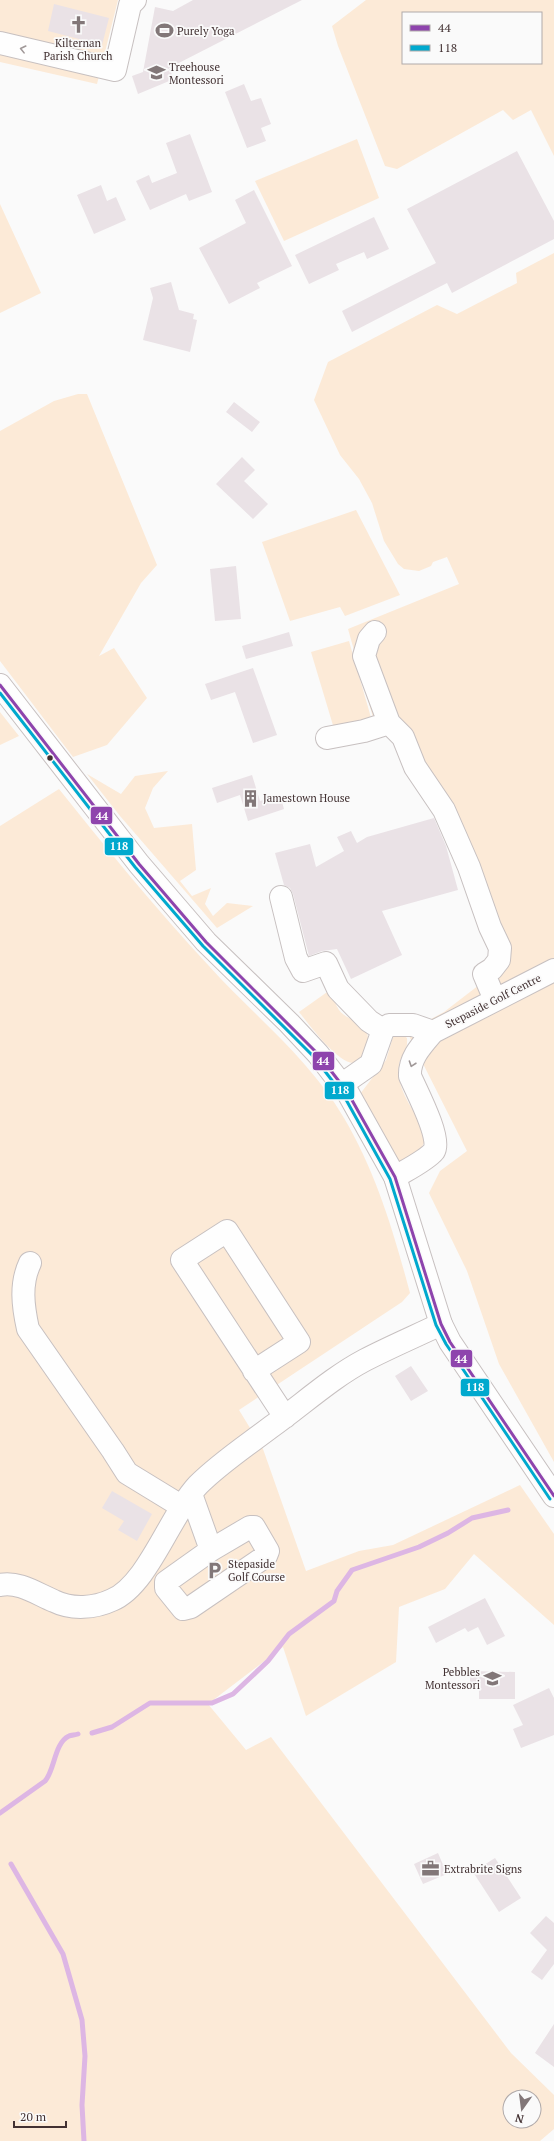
<svg xmlns="http://www.w3.org/2000/svg" width="554" height="2141" font-family="'PT Serif',serif">
<style>
.green{fill:#fcead7;fill-rule:evenodd}
.lines{fill:none;stroke-linecap:round;stroke-linejoin:round}
.stream{stroke:#ddb6e4;stroke-width:5}
.building{fill:#eae2e6}
.minor-casing{stroke:#c7c0c0;stroke-width:24}
.major-casing{stroke:#c7c0c0;stroke-width:24}
.minor{stroke:#fefefe;stroke-width:22}
.major{stroke:#fefefe;stroke-width:22}
.bus-1-casing{stroke:#fafafa;stroke-width:6}
.bus-2-casing{stroke:#fafafa;stroke-width:6}
.bus-1{stroke:#8e44ad;stroke-width:3}
.bus-2{stroke:#00a9ce;stroke-width:3}
.oneway{stroke:#a09898}
.bus-dot{fill:#423132;stroke:#fafafa;stroke-width:1.5}
.labels{text-anchor:middle;dominant-baseline:central;stroke-width:3.5;stroke-linejoin:round;paint-order:stroke}
.poi-label{font-size:11px;fill:#423132;stroke:#fafafa;text-anchor:start}
.street-label{font-size:11px;fill:#423132;stroke:#fafafa}
.line-badge{stroke:#fafafa;stroke-width:1.5}
.badge-label{font-size:11px;text-anchor:middle;font-weight:bold;fill:#fff}
</style>
<rect width="100%" height="100%" fill="#fafafa"/>
<path class="green" d="M0,0H118L97,84L0,62Z
M366,0H554V156L531,110L513,120L503,110L397,169L385,166L338,46L332,26ZM403,13H541V63H403Z
M357,139L379,198L284,241L255,181Z
M0,204L41,293L0,313Z
M554,253V1462L499,1364L467,1271L429,1193L440,1171L467,1151L407,1032L444,1012L505,965L402,726L374,721L348,629L459,584L447,557L433,562L431,566L419,571L404,569L398,564L384,541L372,503L359,479L340,455L314,400L328,362L437,305L457,314L517,283L516,273Z
M78,394H87L157,565L141,583L99,656L114,648L147,698L107,745L73,757L0,661V431L54,401Z
M356,510L400,595L345,616L340,607L290,621L262,542Z
M349,641L372,721L335,732L311,652Z
M0,712L19,736L0,745Z
M168,771L153,788L145,808L154,828L192,824L196,870L180,881L192,896L211,888L205,904L213,916L227,903L253,906L217,928L120,816L87,774L121,794L135,776Z
M59,789C107,849 156,909 209,966C255,1017 309,1058 344,1118C376,1172 394,1233 410,1293L402,1302L239,1410L263,1449L306,1571L359,1551L393,1545L520,1485L554,1534V1625L474,1554L445,1589L399,1607L396,1662L306,1716L283,1647L208,1704L246,1750L271,1737L511,2053L554,2095V2129L540,2141H0V826ZM510,2097H534V2121H510Z
M330,990C333,996 335,1004 339,1010C346,1020 362,1020 367,1033C369,1040 369,1050 363,1056C362,1058 359,1061 357,1062C342,1070 308,1023 299,1012Z
M403,1035L407,1038C408,1054 401,1053 399,1065C395,1088 415,1112 426,1132C426,1150 413,1156 399,1164L360,1094L386,1060L393,1037Z"/>
<g class="lines">
<path class="stream" d="M92,1733L112,1727L150,1703H212L233,1694L268,1661L289,1634L334,1601L337,1591L352,1570L419,1547L448,1533L472,1518L508,1510
M0,1813L45,1781C55,1770 54,1743 69,1736C71,1735 75,1735 78,1734
M11,1864L63,1954L82,2020L85,2056L82,2105L84,2141"/>
</g>
<path class="building" d="M193,0H302L169,68L174,79L138,94L132,76L143,72L155,7L173,11Z
M54,4L109,18L102,45L48,31Z
M244,84L251,101L261,98L271,124L261,128L266,141L247,148L225,92Z
M190,134L212,192L189,201L186,194L150,210L136,181L149,175L152,183L177,173L166,143Z
M517,151L554,221V239L452,293L447,283L352,332L342,311L436,263L407,209Z
M101,185L107,201L116,197L126,220L94,234L77,195Z
M254,190L292,266L257,283L260,288L229,304L199,248L246,223L235,200Z
M374,217L389,249L367,259L364,252L336,264L339,270L309,284L295,255Z
M171,282L179,310L194,314L193,319L197,320L190,352L143,340L153,298L150,288Z
M234,402L260,422L252,432L226,412Z
M242,457L255,470L244,481L268,504L253,519L216,484Z
M236,566L241,619L215,621L210,569Z
M289,632L293,646L246,659L242,646Z
M253,668L277,735L253,743L235,692L211,700L205,684Z
M252,775L260,801L280,795L284,809L248,821L240,795L217,803L212,788Z
M434,818L446,846L458,890L382,911L402,955L351,979L337,949L322,951L309,956L293,894L290,888L284,885L275,853L310,844L316,867L344,851L337,837L351,831L357,843L367,837Z
M411,1366L428,1391L411,1401L395,1376Z
M112,1491L152,1514L137,1541L118,1530L124,1521L102,1508Z
M485,1598L505,1636L487,1645L478,1627L468,1632L465,1628L436,1643L428,1627Z
M470,1671L515,1672V1699H479V1685H470Z
M549,1688L554,1698V1735L521,1748L513,1729L523,1725L513,1705Z
M438,1853L447,1874L423,1884L414,1864Z
M495,1858L521,1898L499,1912L473,1872Z
M546,1916L554,1923V1964L542,1980L531,1972L547,1950L530,1933Z
M554,2024V2067L535,2053Z"/>
<g class="lines">
<defs>
<path id="minor" d="M0,43L115,70L130,5L135,0
M375,632L369,639L364,656L389,723
M327,738L364,731L389,723L403,737L415,767L444,810L469,867L490,927L500,948L499,960L492,969L484,974L495,1000
M281,897L296,958L303,971L326,963L338,989L369,1021L383,1030
M341,1085L371,1064L383,1030L389,1025H413L433,1032
M395,1177C405,1171 427,1160 434,1151C442,1139 416,1090 410,1076C409,1058 422,1045 433,1032L554,970
M30,1263C20,1284 23,1306 28,1329L113,1451L127,1473L181,1506
M254,1371L299,1342L227,1231L182,1260L285,1417
M191,1494L211,1550
M250,1527H254L268,1551L266,1556L191,1607L183,1609L166,1588V1582L211,1550Z
M0,1585C19,1581 37,1594 54,1601C72,1610 95,1608 112,1600C148,1585 170,1515 198,1485C220,1463 246,1446 271,1427C302,1405 331,1378 365,1360C390,1347 416,1336 441,1324"/>
<path id="major" d="M0,685L139,864L206,942L289,1023L318,1054L348,1093L395,1177L441,1324L450,1342L554,1496"/>
</defs>
<use href="#minor" class="minor-casing"/>
<use href="#major" class="major-casing"/>
<use href="#minor" class="minor"/>
<use href="#major" class="major"/>
<defs>
<path id="bus-1" d="M0,685L139,864L206,942L318,1054L348,1093L395,1177L441,1324L450,1342L554,1496"/>
<path id="bus-2" d="M0,693L135,867L203,946L314,1057L344,1096L390,1179L436,1325L446,1344L550,1499"/>
</defs>
<use href="#bus-1" class="bus-1-casing"/>
<use href="#bus-2" class="bus-2-casing"/>
<use href="#bus-1" class="bus-1"/>
<use href="#bus-2" class="bus-2"/>
</g>
<defs><path id="oneway-chevron" d="M-2-3.5L2.5 0L-2 3.5" fill="none" stroke-width="1.6" stroke-linecap="round" stroke-linejoin="round"/></defs>
<g class="oneway">
<use href="#oneway-chevron" transform="translate(23 49) rotate(-166)"/>
<use href="#oneway-chevron" transform="translate(412 1064) rotate(109)"/>
</g>
<defs>
<symbol id="church-bare" viewBox="-9 -9 18 18"><path d="M-1.2-6h2.4v3.5h3.3v2.4h-3.3V6h-2.4V-.1h-3.3v-2.4h3.3Z" fill="#827778" stroke="#fafafa" stroke-width="2.5" paint-order="stroke"/></symbol>
<symbol id="stadium-bare" viewBox="-9 -9 18 18"><path d="M0-5a6.5 5 0 1 0 0 10a6.5 5 0 1 0 0-10ZM-3.5-1.8h7v3.6h-7Z" fill="#827778" stroke="#fafafa" stroke-width="2.5" paint-order="stroke"/></symbol>
<symbol id="school-bare" viewBox="-9 -9 18 18"><path d="M0-5L7-2L0 1L-7-2ZM-4 1L0 2.5L4 1V4Q0 6-4 4Z" fill="#827778" stroke="#fafafa" stroke-width="2.5" paint-order="stroke"/></symbol>
<symbol id="building-bare" viewBox="-9 -9 18 18"><path d="M-4-6H4V6H1V3H-1V6H-4ZM-2.5-4.3h1.7v1.8h-1.7ZM.8-4.3h1.7v1.8H.8ZM-2.5-1h1.7V.8h-1.7ZM.8-1h1.7V.8H.8Z" fill="#827778" stroke="#fafafa" stroke-width="2.5" paint-order="stroke"/></symbol>
<symbol id="parking-bare" viewBox="-9 -9 18 18"><path d="M-3.5-5.5H1a3.5 3.5 0 0 1 0 7H-1V5.5H-3.5ZM-1-3.4V-.6H.8a1.4 1.4 0 0 0 0-2.8Z" fill="#827778" stroke="#fafafa" stroke-width="2.5" paint-order="stroke"/></symbol>
<symbol id="office-bare" viewBox="-9 -9 18 18"><path d="M-6-3h4V-5.5h4V-3h4V5H-6ZM-1-4.5V-3h2v-1.5ZM-6 0V1H6V0Z" fill="#827778" stroke="#fafafa" stroke-width="2.5" paint-order="stroke"/></symbol>
</defs>
<g fill-rule="evenodd">
<use href="#church-bare" x="66" y="12" width="25" height="25"/>
<use href="#stadium-bare" x="152" y="18" width="25" height="25"/>
<use href="#school-bare" x="144" y="60" width="25" height="25"/>
<use href="#building-bare" x="238" y="786" width="25" height="25"/>
<use href="#parking-bare" x="202" y="1558" width="25" height="25"/>
<use href="#school-bare" x="480" y="1666" width="25" height="25"/>
<use href="#office-bare" x="418" y="1856" width="25" height="25"/>
</g>
<circle class="bus-dot" cx="50" cy="758" r="3.5"/>
<g class="labels">
<g class="poi-label">
<text x="177" y="31">Purely Yoga</text>
<text x="78" y="43" text-anchor="middle">Kilternan<tspan x="78" dy="13">Parish Church</tspan></text>
<text x="169" y="67">Treehouse<tspan x="169" dy="13">Montessori</tspan></text>
<text x="263" y="798">Jamestown House</text>
<text x="228" y="1564">Stepaside<tspan x="228" dy="13">Golf Course</tspan></text>
<text x="480" y="1672" text-anchor="end">Pebbles<tspan x="480" dy="13">Montessori</tspan></text>
<text x="444" y="1869">Extrabrite Signs</text>
</g>
<g class="street-label">
<text transform="translate(493 1001) rotate(-27)">Stepaside Golf Centre</text>
</g>
</g>
<g class="line-badge">
<rect x="90" y="806" width="23" height="19" rx="4" fill="#8e44ad"/>
<rect x="104" y="837" width="30" height="19" rx="4" fill="#00a9ce"/>
<rect x="312" y="1051" width="23" height="20" rx="4" fill="#8e44ad"/>
<rect x="324" y="1081" width="31" height="19" rx="4" fill="#00a9ce"/>
<rect x="450" y="1349" width="23" height="19" rx="4" fill="#8e44ad"/>
<rect x="460" y="1378" width="30" height="19" rx="4" fill="#00a9ce"/>
</g>
<g class="badge-label">
<text x="102" y="820">44</text>
<text x="119" y="850">118</text>
<text x="323" y="1065">44</text>
<text x="340" y="1094">118</text>
<text x="461" y="1363">44</text>
<text x="475" y="1391">118</text>
</g>
<rect x="402" y="12" width="140" height="52" fill="#fafafa" stroke="#b0aaaa"/>
<rect x="410" y="25" width="20" height="6" fill="#8e44ad" stroke="#b0aaaa"/>
<text x="438" y="32" font-size="12" fill="#423132">44</text>
<rect x="410" y="45" width="20" height="6" fill="#00a9ce" stroke="#b0aaaa"/>
<text x="438" y="52" font-size="12" fill="#423132">118</text>
<g transform="translate(522 2109) rotate(194)"><circle r="19" fill="#fafafa" stroke="#b0aaaa"/>
<path d="M0-3L7 15L0 10L-7 15Z" fill="#827778"/>
<text y="-6" font-size="11" font-weight="bold" text-anchor="middle" fill="#423132">N</text>
</g>
<path d="M14 2121v6h52v-6" fill="none" stroke="#423132" stroke-width="2"/>
<text x="20" y="2121" font-size="12" fill="#423132" stroke="#fafafa" stroke-width="3" paint-order="stroke">20 m</text>
</svg>
